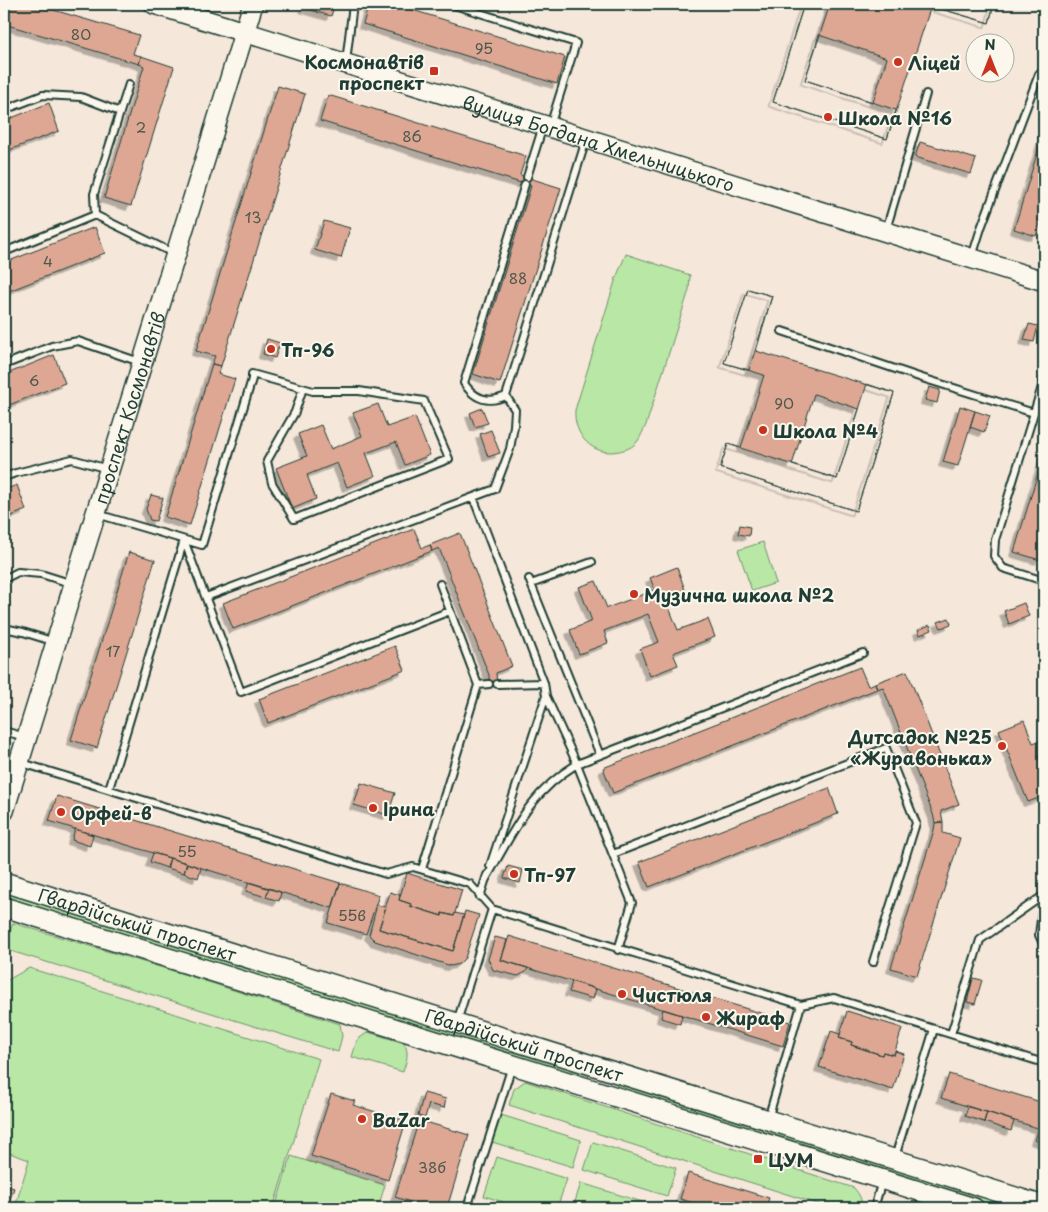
<svg xmlns="http://www.w3.org/2000/svg" width="1048" height="1212" font-family="'Playpen Sans',sans-serif">
<style>
.green{fill:#b9e7a5;stroke:#6c926c}
.building{fill:#dda793;stroke:#1f3d34;fill-rule:evenodd;filter:url(#shadow)}
.lines{fill:none;stroke-linecap:round;stroke-linejoin:round}
.lane-casing{stroke:#1f3d34;stroke-width:10}
.secondary-casing{stroke:#1f3d34;stroke-width:22}
.lane{stroke:#fbf7ec;stroke-width:6}
.secondary{stroke:#fbf7ec;stroke-width:19}
.poi-dot{fill:#c8321e;stroke:#fbf7ec;stroke-width:2}
.labels{text-anchor:middle;dominant-baseline:central;stroke-width:4;stroke-linejoin:round;paint-order:stroke}
.number-label{font-size:15px;fill:#4e584c}
.poi-label{font-size:18px;font-weight:bold;fill:#1f3d34;stroke:#fbf7ec;text-anchor:start}
.street-label{font-size:18px;fill:#1f3d34;stroke:#fbf7ec}
</style>
<defs>
<filter id="shadow"><feDropShadow dx="-4.5" dy="4.5" stdDeviation="0" flood-color="#0004"/></filter>
</defs>
<rect width="100%" height="100%" fill="#f5e7da"/>
<filter id="ink" filterUnits="userSpaceOnUse"><feTurbulence type="fractalNoise" baseFrequency=".02" numOctaves="2"/><feDisplacementMap in="SourceGraphic" scale="10" xChannelSelector="R" yChannelSelector="G"/><feConvolveMatrix kernelMatrix="1 2 1 2 8 2 1 2 1" color-interpolation-filters="sRGB"/></filter>
<g filter="url(#ink)">
<path class="green" d="M626,254L690,275L689,290L646,425C643,430 641,437 637,442C633,447 626,450 619,451C593,457 573,435 575,410L616,278Z
M763,542L776,583L752,591L738,550Z
M4,890L590,1071L588,1078L4,898Z
M13,923L180,973L340,1024L342,1036L338,1052L4,949Z
M29,968L319,1059L273,1208H28L16,1204L29,1160L4,1151V982Z
M368,1032L404,1043C410,1053 406,1062 403,1072L352,1057L357,1040Z
M525,1081L854,1188C859,1194 863,1200 861,1208H830L509,1105L514,1089Z
M618,1081L1031,1208H1004L616,1089Z
M501,1115L581,1140L573,1167L492,1142Z
M593,1142L676,1168L667,1196L584,1170Z
M291,1156L385,1185L378,1208H275Z
M497,1157L567,1179L557,1208H523L484,1196Z
M581,1183L662,1208H573Z"/>
<path class="building" d="M4,4H33L139,35L133,54L141,56L139,64L4,24Z
M305,4H335L331,16L304,8Z
M369,4H393L565,57L557,84L363,24Z
M804,4H891L904,8L905,4H994L989,23L931,6L887,139L773,102ZM819,35L887,58L873,102L805,80Z
M804,4H830L805,80L896,110L887,139L773,102Z
M925,4H994L989,23Z
M141,56L174,67L131,206L104,198L144,66L139,64Z
M278,86L305,94L221,366L212,364L215,356L196,351Z
M328,95L526,156L520,175L526,177L524,184L320,121Z
M49,103L59,131L4,152V121Z
M1044,131V211L1036,236L1014,229Z
M920,142L976,159L971,174L915,157Z
M526,177L561,188L500,383L473,374L531,186L524,184Z
M324,221L350,228L341,258L315,250Z
M95,227L105,253L4,293V263Z
M748,289L772,296L756,351L894,393L856,511L720,468L728,444L741,448L764,375L724,363ZM814,394L859,409L837,479L792,465Z
M748,289L772,296L749,370L724,363Z
M1029,324L1038,326L1034,342L1024,340Z
M267,339L280,343L275,358L263,354Z
M54,355L65,383L4,407V375Z
M212,364L221,366L218,374L235,379L190,525L165,517Z
M867,384L894,393L856,511L720,468L728,444L837,479Z
M929,387L940,390L937,403L925,400Z
M378,404L387,427L415,417L430,455L405,465L396,442L366,453L375,476L347,487L337,463L307,475L316,499L292,509L276,468L307,456L298,434L321,425L331,449L362,436L353,413Z
M960,406L975,411L958,466L943,462Z
M482,408L488,423L475,427L470,413Z
M975,411L990,416L984,432L970,427Z
M491,430L500,453L488,457L480,434Z
M1044,453V546L1040,560L1014,552Z
M17,485L26,510L4,519V490Z
M151,495L163,498L156,521L150,520L146,509Z
M740,525L750,527L749,536L738,534Z
M414,529L422,548L430,545L432,551L233,629L223,603Z
M460,533L512,666L496,673L497,684H489V675L439,548L432,551L430,545Z
M129,552L155,560L97,748L71,740Z
M677,567L686,593L666,600L678,630L708,619L715,637L673,653L678,665L650,676L640,649L659,642L648,614L604,631L608,643L579,654L570,630L592,621L579,587L596,581L607,608L655,590L650,578Z
M1024,603L1029,616L1009,624L1004,611Z
M949,618L951,624L941,628L938,622Z
M930,625L932,630L920,635L918,630Z
M395,646L405,670L268,723L259,699Z
M860,667L868,686L875,683L877,689L613,793L603,768Z
M907,671L959,804L941,811L943,822L935,823L933,814L883,687L877,689L875,683Z
M1024,720L1033,743L1044,739V754L1038,756L1044,773V796L1028,802L999,730Z
M361,783L395,793L388,815L354,805Z
M829,788L838,814L649,887L639,862Z
M57,796L340,883L332,908L49,821Z
M943,822V833L960,838L917,976L891,968L934,830L935,823Z
M75,829L93,835L90,846L72,840Z
M153,853L170,858L167,868L150,862Z
M170,858L187,863L184,873L167,868Z
M187,863L201,868L198,878L184,873Z
M508,866L523,870L520,883L504,878Z
M407,873L462,890L454,916L442,913V916L410,906L411,904L399,900Z
M249,882L269,888L266,897L246,891Z
M340,883L379,895L366,934L328,923Z
M269,888L281,892L279,901L266,897Z
M390,892L400,895L399,900L411,904L410,906L442,916V913L454,916L455,913L464,915L453,951L379,929Z
M377,905L386,907L379,929L453,951L465,911L479,915L465,958L459,964L451,966L375,941L369,935Z
M509,936L790,1022L783,1046L501,960Z
M495,937L507,940L501,960L528,968L526,972L518,976L493,970L488,959Z
M973,978L982,980L975,1004L967,1002Z
M572,981L596,989L593,999L569,992Z
M663,1009L682,1015L680,1024L661,1018Z
M847,1011L902,1028L894,1055L883,1052L882,1055L851,1045L852,1042L839,1038Z
M831,1031L840,1034L839,1038L852,1042L851,1045L882,1055L883,1052L894,1055L895,1051L904,1054L893,1090L819,1067Z
M949,1074L1044,1103V1130L941,1098Z
M424,1093L446,1099L444,1108L429,1104L425,1118L418,1116Z
M331,1094L355,1101L353,1105L406,1121L388,1180L311,1156Z
M968,1107L987,1112L984,1122L965,1116Z
M987,1112L1014,1121L1011,1131L984,1122Z
M419,1120L469,1135L447,1208H430L395,1197Z
M1039,1129L1044,1130V1143L1035,1140Z
M688,1173L769,1198L766,1208H711L680,1199Z
M4,1185L14,1188L7,1208H4Z"/>
<g class="lines">
<defs>
<path id="lane" d="M451,4L576,43L550,126
M346,62L353,4
M4,110L43,95L81,97L120,112
M527,177L543,126
M525,184L464,383C474,399 488,404 506,396L586,140
M95,215L175,254
M886,230L926,94
M4,252L95,215L94,194L129,84
M972,257L981,228L1039,74L1044,69
M782,331L922,378L1034,413
M4,365L52,346L78,341L140,362
M1044,380L995,540L994,556L1003,568L1044,581
M4,477L16,473L72,459L108,469
M473,497L544,683L546,696L490,866
M97,514L202,545L252,379V374L313,391H359L424,401L449,459L294,519L272,483L267,461L295,412L303,388
M184,540L241,692L450,611
M4,579L18,572L41,574L73,584
M529,579L600,755
M531,584L592,562
M206,597L495,489L510,449L514,426L515,410L506,396
M4,628L23,632L55,642
M497,684L544,683
M478,685L489,684
M546,696L577,764L632,903L618,950
M4,731L25,737
M22,763L386,874L413,867L470,884L492,909L457,1022
M109,789L184,540
M613,854L886,748L916,823L873,962
M422,869L478,685L440,584
M486,879C514,831 528,794 577,764L863,653
M1044,896L1039,935L1044,946
M480,897L487,875
M492,909L801,1005L834,998L1044,1063
M951,1034L980,940L1044,895
M768,1119L801,1005
M895,1157L934,1029
M467,1208L512,1066
M874,1208L882,1181"/>
<g id="secondary">
<path id="s1" d="M154,4L1044,281"/>
<path id="s2" d="M4,811L253,4"/>
<path id="s3" d="M4,882L1044,1206"/>
<path d="M4,907L974,1208"/>
</g>
</defs>
<use href="#lane" class="lane-casing"/>
<use href="#secondary" class="secondary-casing"/>
<use href="#lane" class="lane"/>
<use href="#secondary" class="secondary"/>
</g>
</g>
<g class="poi-dot">
<circle cx="898" cy="62" r="5"/>
<rect x="429" y="66" width="10" height="10" rx="2.5"/>
<circle cx="828" cy="117" r="5"/>
<circle cx="271" cy="349" r="5"/>
<circle cx="763" cy="430" r="5"/>
<circle cx="634" cy="594" r="5"/>
<circle cx="1002" cy="746" r="5"/>
<circle cx="373" cy="808" r="5"/>
<circle cx="61" cy="812" r="5"/>
<circle cx="514" cy="874" r="5"/>
<circle cx="622" cy="994" r="5"/>
<circle cx="706" cy="1017" r="5"/>
<circle cx="362" cy="1119" r="5"/>
<rect x="753" y="1154" width="10" height="10" rx="2.5"/>
</g>
<g class="labels">
<g class="number-label">
<text x="81" y="33">80</text>
<text x="484" y="47">95</text>
<text x="141" y="126">2</text>
<text x="412" y="135">86</text>
<text x="253" y="216">13</text>
<text x="48" y="260">4</text>
<text x="518" y="277">88</text>
<text x="34" y="379">6</text>
<text x="784" y="402">90</text>
<text x="113" y="650">17</text>
<text x="187" y="850">55</text>
<text x="352" y="914">55в</text>
<text x="432" y="1166">38б</text>
</g>
<g class="poi-label">
<text x="424" y="61" text-anchor="end">Космонавтів<tspan x="424" dy="21">проспект</tspan></text>
<text x="908" y="62">Ліцей</text>
<text x="838" y="117">Школа №16</text>
<text x="281" y="349">Тп-96</text>
<text x="773" y="430">Школа №4</text>
<text x="644" y="594">Музична школа №2</text>
<text x="992" y="736" text-anchor="end">Дитсадок №25<tspan x="992" dy="21">«Журавонька»</tspan></text>
<text x="383" y="808">Ірина</text>
<text x="71" y="812">Орфей-в</text>
<text x="524" y="874">Тп-97</text>
<text x="632" y="994">Чистюля</text>
<text x="716" y="1017">Жираф</text>
<text x="372" y="1119">BaZar</text>
<text x="768" y="1159">ЦУМ</text>
</g>
<g class="street-label">
<text stroke="none"><textPath href="#s1" startOffset="466">вулиця Богдана Хмельницького</textPath></text>
<text stroke="none"><textPath href="#s2" startOffset="422">проспект Космонавтів</textPath></text>
<text stroke="none"><textPath href="#s3" startOffset="140">Гвардійський проспект</textPath></text>
<text stroke="none"><textPath href="#s3" startOffset="545">Гвардійський проспект</textPath></text>
</g>
</g>
<rect width="1048" height="1212" fill="none" stroke="#fbf7ec" stroke-width="20"/>
<rect x="10" y="10" width="1028" height="1192" fill="none" stroke="#1f3d34" stroke-width="2" filter="url(#ink)"/>
<g transform="translate(990 58)"><circle r="24" fill="#fbf7ec" stroke="#a3ada2"/>
<path d="M0-4L9 19L0 12L-9 19Z" fill="#c8321e"/>
<text y="-8" font-size="14" font-weight="bold" text-anchor="middle" fill="#1f3d34">N</text>
</g>
</svg>
